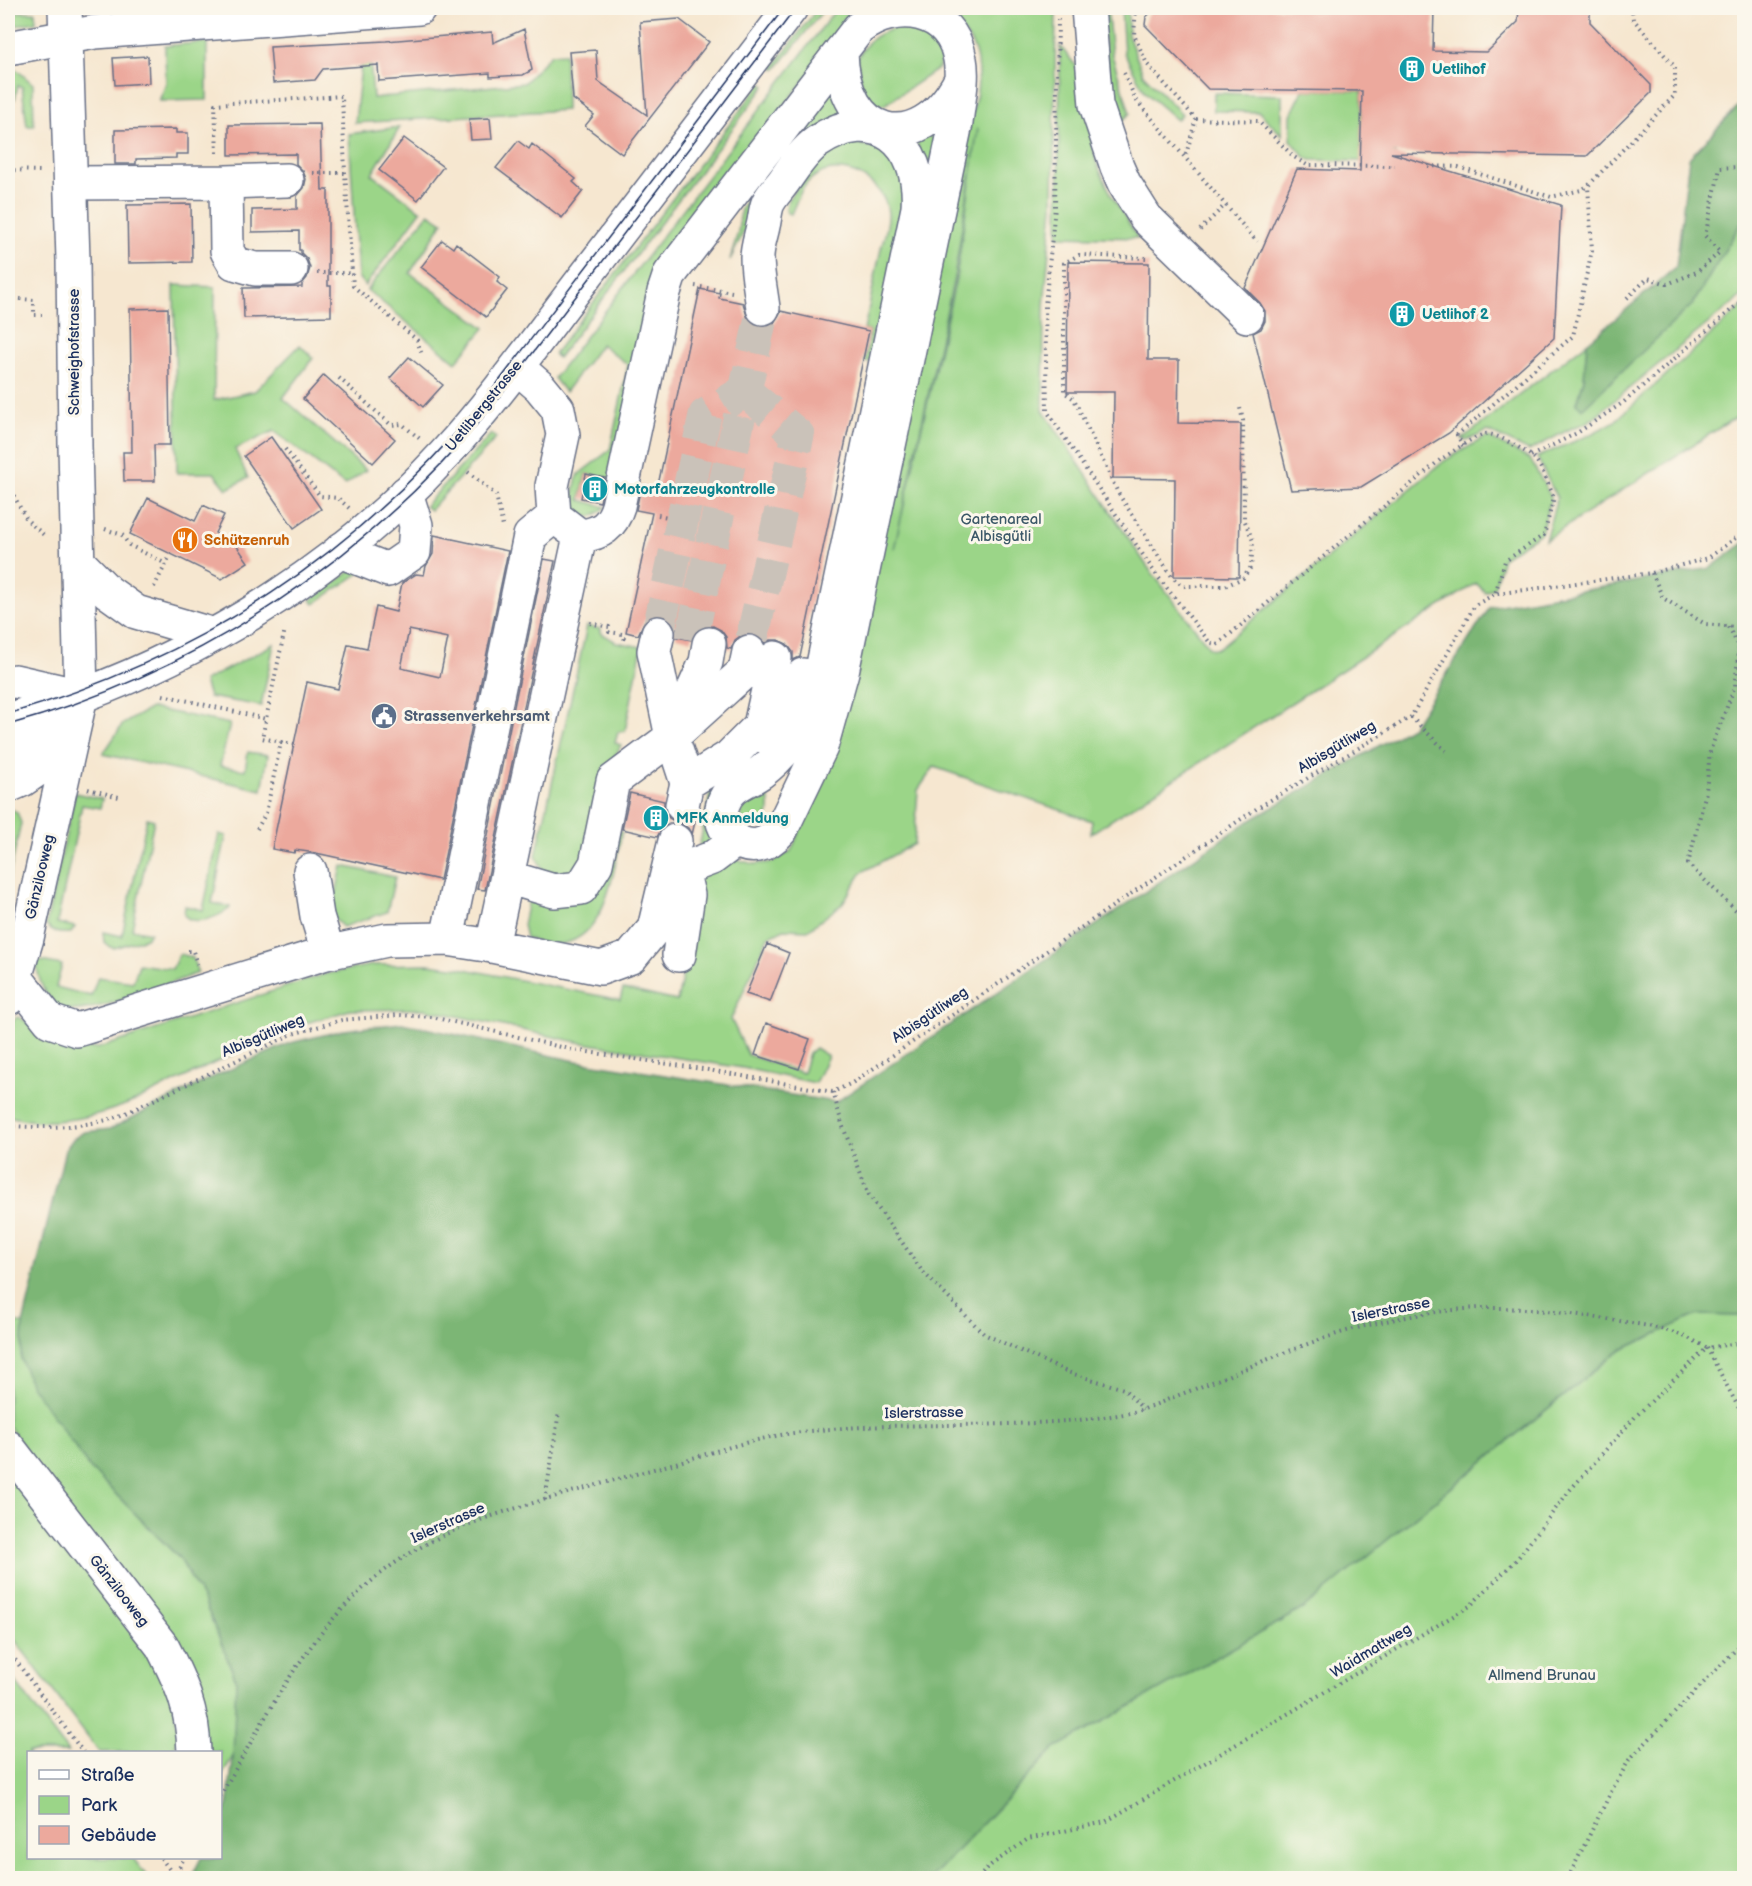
<svg xmlns="http://www.w3.org/2000/svg" width="1752" height="1886" font-family="'Balsamiq Sans',sans-serif">
<style>
.green{fill:#9bd588;stroke:#5b8273;stroke-width:1.5;fill-rule:evenodd}
.forest{fill:#7cb674;stroke:#4c7269;stroke-width:1.5}
.building{fill:#eca99d;fill-rule:evenodd}
.lines{fill:none;stroke-linecap:round;stroke-linejoin:round}
.minor-tunnel{stroke:#cac2b9;stroke-width:33;stroke-dasharray:33 16;stroke-linecap:butt}
.minor-casing{stroke:#686f86;stroke-width:36}
.major-casing{stroke:#686f86;stroke-width:36}
.path{stroke:#686f86;stroke-width:4;stroke-dasharray:1.5 4.5;stroke-linecap:butt}
.minor{stroke:#fff;stroke-width:33}
.major{stroke:#fff;stroke-width:33}
.tram{stroke:#1b2f5e;stroke-width:1.5}
.labels{text-anchor:middle;dominant-baseline:central;stroke-width:6;stroke-linejoin:round;paint-order:stroke}
.culture-label{font-size:15px;font-weight:bold;fill:#0d838f;stroke:#fbf7ec;text-anchor:start}
.street-label{font-size:15px;fill:#1b2f5e;stroke:#fbf7ec}
.park-label{font-size:15px;fill:#3b5868;stroke:#fbf7ec}
.food-label{font-size:15px;font-weight:bold;fill:#c56008;stroke:#fbf7ec;text-anchor:start}
.service-label{font-size:15px;font-weight:bold;fill:#4e5e75;stroke:#fbf7ec;text-anchor:start}
</style>
<rect width="100%" height="100%" fill="#fbf7ec"/>
<filter id="ink" filterUnits="userSpaceOnUse"><feTurbulence type="fractalNoise" baseFrequency=".0167" numOctaves="2"/><feDisplacementMap in="SourceGraphic" scale="12" xChannelSelector="R" yChannelSelector="G"/><feConvolveMatrix kernelMatrix="1 2 1 2 8 2 1 2 1" color-interpolation-filters="sRGB"/></filter>
<filter id="wash" filterUnits="userSpaceOnUse"><feTurbulence type="fractalNoise" baseFrequency=".008" numOctaves="4" result="noise"/><feDisplacementMap in="SourceGraphic" scale="24" xChannelSelector="R" yChannelSelector="G"/><feGaussianBlur stdDeviation="1.35" result="paint"/><feColorMatrix in="noise" values="0 0 0 0 0 0 0 0 0 0 0 0 0 0 0 0 0 1.4 0 .05"/><feComposite in="paint" operator="in"/></filter>
<g filter="url(#wash)">
<rect width="100%" height="100%" fill="#f6e7d0"/>
<path class="green" d="M818,8H825L776,69L773,67Z
M837,8H862L694,219L611,479L586,474L580,500L606,507C596,515 592,519 579,515L572,502L576,481L579,474L610,450L628,365L601,344L565,392L554,378Z
M941,8H1056L1053,206L1044,306L1043,410L1147,566L1210,648L1216,649L1221,646L1444,461L1482,439L1488,437L1530,459L1551,497L1541,533L1503,557L1494,588L1485,592L1476,583L1090,834L1092,821L934,767L918,790L914,844L862,872L842,904L808,930L784,929L768,937L731,1019L748,1055L803,1073L809,1053L815,1048L828,1056L815,1083L743,1068L577,1042L425,1009L350,1010L286,1029L135,1101C104,1114 69,1123 35,1121C26,1120 16,1118 8,1116C8,1096 2,1027 17,1017C25,1019 31,1025 37,1030C58,1048 71,1050 99,1048L325,974L373,965L428,964L460,968L620,1000L623,989L677,1001L692,935V875L735,859L754,864L773,862L791,851L809,809L977,93C982,47 971,39 941,8ZM978,128L956,278L894,549L954,278Z
M1100,8H1107L1112,55L1130,113L1118,126L1114,113Z
M1121,8H1128V35L1143,74L1182,114L1177,120L1145,92L1124,53Z
M8,12H35L36,22L8,27Z
M896,28C917,30 930,37 941,55L939,68L884,105L877,106L865,103L857,59C866,41 877,33 896,28Z
M207,42V100L159,101L166,84L165,46Z
M1060,46L1081,72L1096,162L1112,196L1138,238L1058,236Z
M565,53L566,110L355,123L362,57H370L373,98L524,83L551,54Z
M17,70L33,84L34,126H27L22,87L18,85L15,99H8V71Z
M761,83L765,86L558,358L554,354Z
M831,89L847,112L752,215L730,260L738,232L741,208Z
M1303,90L1362,91L1361,148L1396,153L1395,162L1311,160L1306,158L1291,140V115Z
M1214,93L1282,95V135L1259,112L1214,111Z
M942,121L927,194L917,142Z
M400,127L372,174L421,211L365,286L358,277L349,134Z
M854,142L887,152L909,184L877,361L865,362L870,331L864,330C870,303 875,276 881,249C884,237 889,225 888,213C885,183 847,160 819,174C802,182 798,199 791,214L787,213L786,209L788,199L825,152Z
M429,213L443,222L410,273L485,328L456,362L367,290Z
M1744,218V294L1588,422L1572,428L1529,451L1488,431L1466,441L1462,439L1587,343L1584,379L1577,403L1693,304Z
M174,285L215,287L214,400L255,391L300,345L313,358L283,398L366,470L345,485L274,431L235,449L248,478L227,489L214,473H177Z
M1744,305V412L1545,540L1557,498L1537,457L1585,437L1614,422Z
M491,434L496,438L430,510L425,506Z
M355,568L360,573L314,604L311,600Z
M587,626L601,629V633L616,642L642,647L625,731L618,732L615,743L621,745L609,769L592,853L565,881L544,873L536,856Z
M274,644L261,706L209,697L204,681Z
M151,708L230,724L220,766L245,770L248,752L268,755L262,790L103,754L123,724Z
M755,757L719,846L698,853L711,789L730,768Z
M767,788C769,797 772,819 763,824C759,825 756,825 752,826L741,818C741,798 751,797 767,788Z
M75,793L102,799L100,808L82,805L57,923L75,927L71,933C62,934 51,933 46,925Z
M8,808L17,812L21,823L8,882Z
M147,818L154,820L132,929L150,933L146,938L114,948L110,947L104,942L103,932L122,936Z
M614,830L622,832C613,872 606,949 549,944C541,944 533,940 526,938L523,925L528,901L556,906Z
M219,834L226,836L212,903L230,907L229,909C218,917 194,927 184,915L185,906L203,910Z
M342,866L395,877L387,912L343,927L331,916Z
M179,954L192,957L198,973C172,982 88,1017 65,1009C44,1001 38,980 36,960L62,965L56,987L91,996L98,977L133,982L139,964L172,969Z
M1697,1315L1744,1316V1878H931L1054,1749L1304,1608L1617,1352Z
M8,1321L23,1324L21,1359L90,1468L180,1559L205,1603L236,1680L234,1755L221,1777L220,1752H206L62,1501L8,1425Z
M16,1482L23,1483L172,1688L179,1738L172,1752H99L8,1631V1484Z
M8,1672L68,1752H28V1858H133L148,1878H8Z"/>
<path class="forest" d="M1744,100V218L1693,304L1582,409L1577,403L1584,379L1587,343L1676,267L1689,158Z
M1744,543V1316L1697,1315L1617,1352L1304,1608L1054,1749L931,1878H191L201,1858H220L221,1821L227,1808L233,1758L236,1680L205,1603L180,1559L90,1468L30,1384L21,1359L23,1324L65,1150L73,1139L84,1132L110,1129L215,1076L290,1043L344,1030L402,1023L576,1061L836,1102L1249,821L1413,726L1490,607L1710,568Z"/>
<g id="blocks">
<path class="building" d="M1156,8H1434L1433,51L1487,52L1518,22L1519,8H1590V22L1651,85V93L1587,156L1391,153L1561,205L1554,338L1449,433L1361,487L1291,490L1253,333L1261,329L1265,321V311L1260,303L1245,288L1297,169L1360,171L1362,91L1208,89L1145,25L1146,17Z
M679,19L709,42L622,154L585,126L594,115L573,99L569,52L596,50L598,81L647,115L640,22Z
M524,29L532,70L523,75L490,77V73L379,81L378,65L323,69L315,80L273,83L270,47L386,41L492,32L493,43Z
M148,56L149,83L115,85L113,58Z
M490,118L492,139L471,140L469,119Z
M320,124L322,190H328V286H331V316L244,318L243,288L302,287V284L307,278L310,268L307,259L301,253V250H299V231L252,232V210L297,209V196L304,188L306,179L303,171L296,164V154L229,155V125Z
M176,129V133H188V154H176V158L136,159V164H115V130Z
M404,138L443,167L418,200L379,170Z
M518,141L529,149L532,144L576,179L573,182L583,191L562,218L496,168Z
M191,204L192,262L128,263L127,205Z
M442,240L453,248L456,243L500,277L497,282L507,290L486,317L421,267Z
M1068,262L1149,263L1148,360H1179L1178,423L1241,424L1239,577L1174,576L1175,479L1113,478L1114,392H1067Z
M700,289L720,293L719,298L743,303L748,319L756,326L765,327L774,323L781,311L869,331L800,657L793,660V652L787,644L778,640H770L765,643L761,638L752,634H743L735,640L731,649L727,648L726,637L721,630L713,626L702,627L695,632L691,640L676,637V628L671,620L661,615H652L645,620L638,635L626,632L652,513L636,510L641,486L657,490Z
M168,308L170,445H154L155,481H124L123,452H132L130,309Z
M409,357L443,385L423,407L390,378Z
M324,375L395,439L373,463L303,399Z
M271,437L321,509L294,528L244,456Z
M586,474L605,478L600,502L581,498Z
M148,498L195,521L203,505L224,515L215,533L234,542L248,562L222,579L130,534Z
M434,535L508,551L440,880L316,853L295,850L294,853L272,849L307,682L338,689L348,644L367,648L376,607L396,612L402,583L416,574L424,575L426,566L433,554ZM409,630L448,638L440,677L401,668Z
M544,559L555,561L485,890L477,889Z
M630,793L664,801V811L669,818L677,823H669L662,828L657,837L622,829Z
M696,817L692,835L688,828L680,823H688Z
M767,944L789,953L770,1002L746,994Z
M766,1023L810,1039L799,1069L755,1055Z"/>
</g>
</g>
<g filter="url(#ink)">
<use href="#blocks" fill-opacity="0" stroke="#686f86" stroke-width="1.5"/>
<g class="lines">
<path class="minor-tunnel" d="M745,391L798,435L749,652
M658,633L705,415L745,391
M691,640L763,308"/>
<defs>
<path id="minor" d="M1088,8L1096,105L1117,167L1124,183L1146,218L1247,316
M8,48L95,32L419,8
M841,51C842,139 918,160 960,81
M226,182L287,180
M71,183L226,182L227,251L234,263L255,269H291
M517,367L540,387L558,409L563,435L552,486L554,516L580,536C601,534 612,526 618,506L664,292L670,274L859,28C895,0 951,7 960,59C964,79 958,103 956,123L842,672L821,747L781,830C775,837 768,843 758,845C735,849 716,825 723,804C729,785 747,782 761,772C791,750 808,718 819,684L918,208C923,143 875,102 817,142C803,152 794,167 784,181C779,188 772,195 768,203C765,210 765,219 763,226C761,236 757,247 757,257C757,274 761,292 763,308
M342,549L345,553L388,570L414,552L416,525L406,493
M658,633L654,651L672,737L687,783L682,805
M8,682L15,681L81,696
M8,720L79,697
M678,724L706,662L709,644
M780,753L760,726L795,706L803,675
M8,754L39,743L79,697
M687,783L729,757L760,726L775,658
M8,786L22,780L69,748
M310,871L317,916L328,952
M667,875L712,858L736,840
M507,877L554,891L581,888L596,864L613,781L672,737L745,671L749,652
M447,939L530,536L554,516
M492,946L580,536
M679,955L688,895L682,869
M15,977L50,1021L77,1030L326,953L387,940L447,939L492,946L601,968L631,957L654,929L675,841
M9,998L27,938L81,696
M8,1447L162,1646C181,1683 193,1709 194,1752"/>
<path id="major" d="M65,8L73,260L75,446L81,696C218,645 345,563 444,455C497,397 543,331 591,269C658,182 724,95 791,8
M78,562L108,592L136,612L214,635"/>
</defs>
<use href="#minor" class="minor-casing"/>
<use href="#major" class="major-casing"/>
<path class="path" d="M1136,8L1134,35L1147,64L1196,119L1185,158
M1058,19L1055,207L1045,306L1047,411L1155,573L1211,644L1217,645L1440,460C1453,452 1470,438 1485,434C1495,432 1528,452 1535,459C1543,469 1548,485 1554,497L1544,535L1505,561L1495,594
M1124,73L1136,100L1257,242
M1196,119L1258,121L1294,157L1307,165L1395,166
M217,153L215,104L342,96L345,173L353,286L417,340L422,355
M1428,166L1458,167L1551,197L1581,190L1588,186L1675,95V67L1633,19L1632,8
M313,173H345
M8,218V170L40,171
M1200,230L1225,205
M1146,258L1079,255L1064,263V392L1074,399L1118,493L1173,578L1183,586H1225L1243,578L1251,567L1253,541L1244,519L1243,420L1240,408
M317,273H352
M695,286L732,292
M8,298L34,300V315H42
M1627,298L1648,278L1667,284L1697,272L1720,252L1705,236L1720,168L1737,167L1744,162
M339,378L391,425L402,424L420,439
M1463,446L1457,435L1573,336L1592,250L1588,186
M285,449L320,496L338,498L349,508
M1531,456L1577,433L1624,402L1744,299
M468,472L496,495L503,527
M8,485L27,520L45,536
M658,515L668,517
M105,529L122,535L129,545L166,564
M1652,573L1663,598L1705,624L1744,628
M154,587L170,556
M590,623L609,627V632L622,634L624,638L628,639
M1728,627L1739,646L1735,686L1710,751L1706,792L1688,864L1744,918
M163,695L266,719
M1411,717L1446,751
M281,742L294,744
M88,789L119,797
M257,829L266,813L281,742L262,738L285,629
M188,951H193L197,964
M833,1092L842,1124L869,1195L922,1271L984,1334L1067,1372L1124,1389L1143,1409
M8,1126C44,1128 85,1128 120,1116L292,1034L342,1020L399,1015L432,1017L574,1050L709,1070L833,1092L852,1083L1259,807L1411,717L1475,605L1495,594L1652,573L1708,558L1744,532
M1707,1348L1744,1418
M545,1500L559,1412
M8,1650L83,1752
M220,1796C278,1697 322,1599 428,1543C469,1521 516,1508 560,1495C598,1485 635,1474 672,1464C714,1452 758,1437 801,1432C908,1419 1017,1432 1124,1414C1143,1411 1161,1402 1179,1395C1230,1376 1281,1352 1334,1335C1376,1321 1435,1310 1480,1308C1524,1307 1569,1313 1612,1320C1646,1325 1678,1330 1707,1348L1744,1342
M161,1858L175,1877
M174,1878L184,1858
M978,1878L991,1865L1028,1839L1105,1822L1470,1606L1517,1559L1570,1490L1635,1417L1707,1348
M1568,1878L1612,1790L1629,1760L1744,1641"/>
<use href="#minor" class="minor"/>
<use href="#major" class="major"/>
<path class="tram" d="M8,714C202,657 357,554 486,398L784,8
M8,725C199,672 368,559 493,405L796,8"/>
</g>
</g>
<defs>
<symbol id="building-disc" viewBox="-11 -11 22 22"><circle r="9.5" fill="#0f9aa8" stroke="#fbf7ec"/><path d="M-4-6H4V6H1V3H-1V6H-4ZM-2.5-4.3h1.7v1.8h-1.7ZM.8-4.3h1.7v1.8H.8ZM-2.5-1h1.7V.8h-1.7ZM.8-1h1.7V.8H.8Z" fill="#fff"/></symbol>
<symbol id="restaurant-disc" viewBox="-11 -11 22 22"><circle r="9.5" fill="#e8710a" stroke="#fbf7ec"/><path d="M-5-6h1v4h1v-4h1v4h1v-4h1v5L-1.5 .5V6h-2V.5L-5-1ZM5-6V6H3V1.5H1.5Q1.5-4 5-6Z" fill="#fff"/></symbol>
<symbol id="civic-disc" viewBox="-11 -11 22 22"><circle r="9.5" fill="#5c6f8a" stroke="#fbf7ec"/><path d="M-.6-6.5H3V-4.5H.6V-3L4-1V1h2V6H-6V1h2V-1L-.6-3ZM-1.2 2.5V6h2.4V2.5Z" fill="#fff"/></symbol>
</defs>
<g fill-rule="evenodd">
<use href="#building-disc" x="1397" y="54" width="30" height="30"/>
<use href="#building-disc" x="1387" y="299" width="30" height="30"/>
<use href="#building-disc" x="580" y="474" width="30" height="30"/>
<use href="#restaurant-disc" x="170" y="525" width="30" height="30"/>
<use href="#civic-disc" x="369" y="701" width="30" height="30"/>
<use href="#building-disc" x="641" y="803" width="30" height="30"/>
</g>
<g class="labels">
<g class="culture-label">
<text x="1432" y="69">Uetlihof</text>
<text x="1422" y="314">Uetlihof 2</text>
<text x="614" y="489">Motorfahrzeugkontrolle</text>
<text x="676" y="818">MFK Anmeldung</text>
</g>
<g class="street-label">
<text transform="translate(74 352) rotate(-90)">Schweighofstrasse</text>
<text transform="translate(484 406) rotate(-51)">Uetlibergstrasse</text>
<text transform="translate(1337 747) rotate(-31)">Albisgütliweg</text>
<text transform="translate(40 877) rotate(-77)">Gänzilooweg</text>
<text transform="translate(930 1015) rotate(-34)">Albisgütliweg</text>
<text transform="translate(263 1036) rotate(-23)">Albisgütliweg</text>
<text transform="translate(1391 1310) rotate(-11)">Islerstrasse</text>
<text transform="translate(924 1413) rotate(-1)">Islerstrasse</text>
<text transform="translate(448 1523) rotate(-24)">Islerstrasse</text>
<text transform="translate(119 1591) rotate(52)">Gänzilooweg</text>
<text transform="translate(1371 1651) rotate(-31)">Waidmattweg</text>
</g>
<g class="park-label">
<text x="1001" y="519">Gartenareal<tspan x="1001" dy="17">Albisgütli</tspan></text>
<text x="1542" y="1675">Allmend Brunau</text>
</g>
<g class="food-label">
<text x="204" y="540">Schützenruh</text>
</g>
<g class="service-label">
<text x="404" y="716">Strassenverkehrsamt</text>
</g>
</g>
<rect width="1752" height="1886" fill="none" stroke="#fbf7ec" stroke-width="30"/>
<rect x="27" y="1751" width="195" height="108" fill="#fbf7ec" stroke="#a1a7b3" stroke-width="1.5"/>
<rect x="39" y="1770" width="30" height="9" fill="#ffffff" stroke="#a1a7b3" stroke-width="1.5"/>
<text x="81" y="1781" font-size="18" fill="#1b2f5e">Straße</text>
<rect x="39" y="1796" width="30" height="18" fill="#9bd588" stroke="#a1a7b3" stroke-width="1.5"/>
<text x="81" y="1811" font-size="18" fill="#1b2f5e">Park</text>
<rect x="39" y="1826" width="30" height="18" fill="#eca99d" stroke="#a1a7b3" stroke-width="1.5"/>
<text x="81" y="1841" font-size="18" fill="#1b2f5e">Gebäude</text>
</svg>
